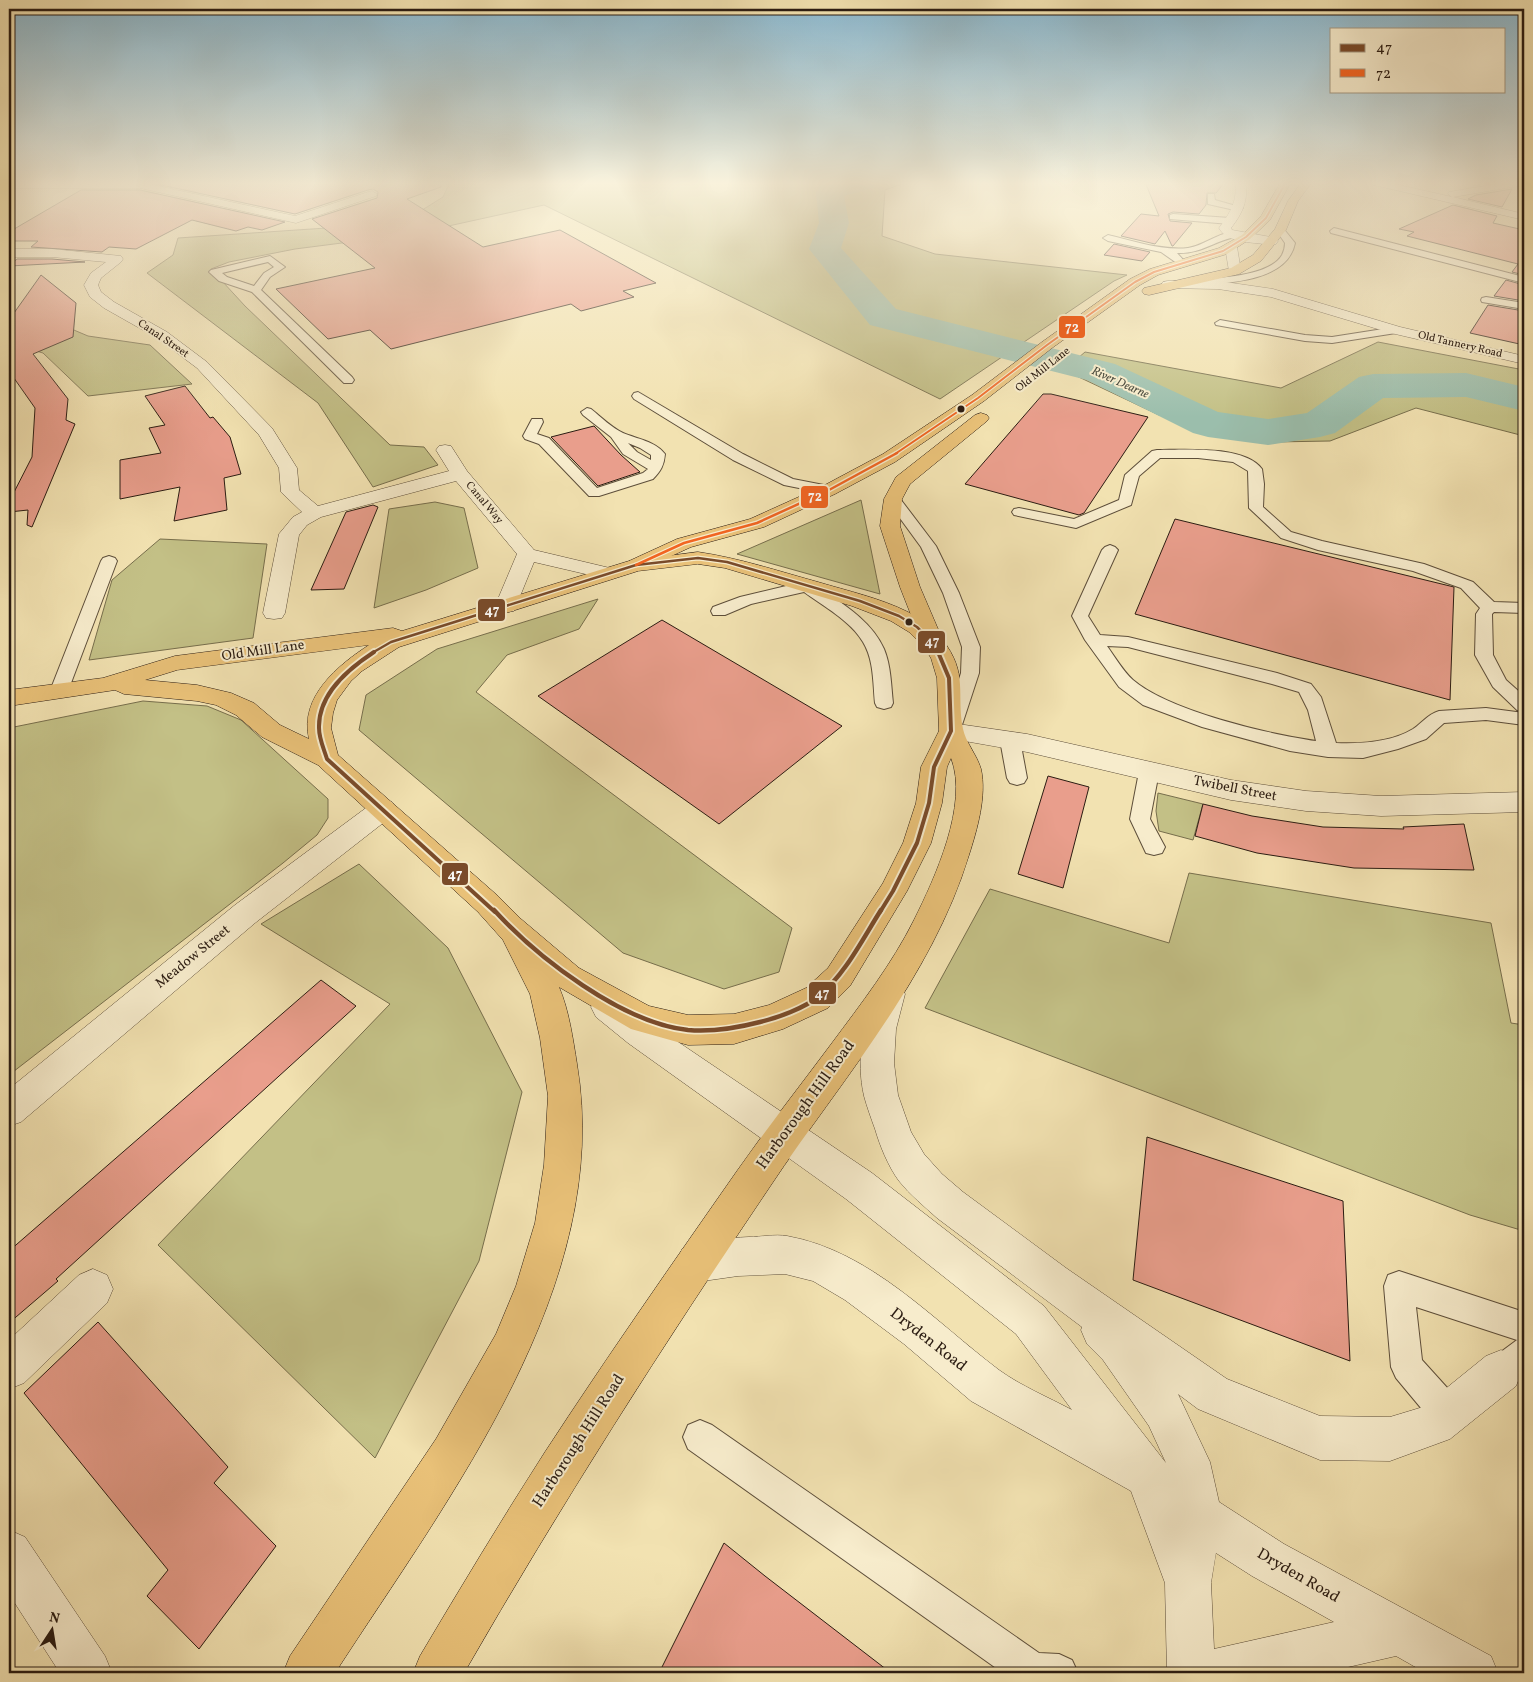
<svg xmlns="http://www.w3.org/2000/svg" width="1533" height="1682" font-family="Vollkorn,serif">
<style>
.green{fill:#c3c086;stroke:#776e4c}
.lines{fill:none;stroke-linecap:round;stroke-linejoin:round}
.river{fill:#9bbeac;fill-rule:evenodd}
.building{fill:#e99e8c;stroke:#2b1c12}
.service-casing{stroke:#5d4e3a;stroke-width:2}
.minor-casing{stroke:#5d4e3a;stroke-width:1}
.tertiary-casing{stroke:#5d4e3a;stroke-width:1}
.primary-casing{stroke:#2b1c12;stroke-width:1}
.trunk-casing{stroke:#2b1c12;stroke-width:1}
.service{fill:#f7eccc;fill-rule:evenodd}
.minor{fill:#f7eccc;fill-rule:evenodd}
.tertiary{fill:#f7eccc;fill-rule:evenodd}
.primary{fill:#e9c178;fill-rule:evenodd}
.trunk{fill:#e9c178;fill-rule:evenodd}
.bus-1-far2-casing{stroke:#f7eccc;stroke-width:5}
.bus-1-far1-casing{stroke:#f7eccc;stroke-width:8}
.bus-1-casing{stroke:#f7eccc;stroke-width:8}
.bus-2-far1-casing{stroke:#f7eccc;stroke-width:4}
.bus-2-casing{stroke:#f7eccc;stroke-width:5}
.bus-1-far2{stroke:#7a4b2a;stroke-width:2.5}
.bus-1-far1{stroke:#7a4b2a;stroke-width:4}
.bus-1{stroke:#7a4b2a;stroke-width:4.5}
.bus-2-far1{stroke:#f26522;stroke-width:2}
.bus-2{stroke:#f26522;stroke-width:2.5}
.bus-dot{fill:#2b1c12;stroke:#f7eccc;stroke-width:2}
.labels{text-anchor:middle;dominant-baseline:central;stroke-width:4;stroke-linejoin:round;paint-order:stroke}
.far-street-label{font-size:11px;fill:#2b1c12;stroke:#f7eccc}
.far-water-label{font-size:12px;font-style:italic;fill:#4d4d40;stroke:#f7eccc}
.street-label{font-size:14px;fill:#2b1c12;stroke:#f7eccc}
.near-street-label{font-size:16px;fill:#2b1c12;stroke:#f7eccc}
.line-badge{stroke:#f7eccc;stroke-width:2}
.badge-label{font-size:14px;text-anchor:middle;font-weight:bold;fill:#fff}
</style>
<rect width="100%" height="100%" fill="#f2e2b1"/>
<filter id="stains"><feTurbulence type="fractalNoise" baseFrequency=".004" numOctaves="4"/><feColorMatrix values="0 0 0 0 .2 0 0 0 0 .09 0 0 0 0 .02 0 0 0 .5 -.17"/></filter>
<radialGradient id="worn" r=".72"><stop offset=".6" stop-color="#630" stop-opacity="0"/><stop offset="1" stop-color="#630" stop-opacity=".3"/></radialGradient>
<path class="green" d="M450,182H724L796,184L807,182H907L885,190L882,236L935,254L1127,275L1114,281L940,399L544,205L412,234L295,249L229,262L211,269L245,306L390,445L424,447L438,465L373,487L318,403L147,273L173,255L178,238L371,225L419,212L443,197Z
M22,308L88,336L150,345L192,384L88,396L43,353L9,343V314Z
M1378,342L1524,370V436L1416,408L1330,441L1274,442L1159,415L1064,370L1085,352L1281,388Z
M861,500L880,594L737,554Z
M435,502L464,508L478,568L426,590L374,608L389,509Z
M160,539L267,544L253,638L89,660L112,580Z
M598,599L579,629L507,655L476,692L792,928L779,972L724,989L623,953L359,730L366,695L437,649Z
M143,701L207,706L241,720L328,799V818L317,835L283,863L9,1075V728Z
M1158,793L1203,804L1193,840L1159,831L1156,811Z
M359,864L448,948L522,1092L479,1261L375,1458L158,1245L390,1004L261,924Z
M1189,873L1491,923L1511,1023L1524,1025V1231L1470,1215L925,1008L990,889L1169,943Z"/>
<g class="lines">
<path class="river" d="M836,182H877L873,188L844,196L849,223L841,248L896,309L1115,364L1218,412L1268,419L1307,413L1359,377L1373,374L1466,373L1524,387V411L1466,397L1383,398L1335,433L1320,437L1268,445L1208,437L1193,433L1087,380L870,325L809,249L819,223L816,192L820,186Z"/>
</g>
<path class="building" d="M147,182H440L441,187L407,199L483,247L560,230L656,283L623,291L634,297L581,311L571,304L391,349L370,330L328,339L276,289L375,268L312,219L377,198L378,192L373,189L368,190L295,214Z
M1145,182H1225L1216,193H1207L1206,205L1199,214L1173,212L1168,214L1170,221L1192,223L1173,246H1172L1165,231L1155,244L1121,236L1141,214L1159,216Z
M1512,189L1502,207L1468,199L1476,195Z
M81,190H140L285,222L262,230L248,227L236,231L192,220L136,249L109,247L102,252L31,247L38,241H9V232Z
M1453,205L1497,216L1493,223L1524,230V275L1512,272L1518,264L1407,236L1414,232L1399,229Z
M1114,244L1150,252L1142,261L1104,255Z
M17,259H52L85,262L9,266Z
M41,275L76,303L73,337L33,354L68,399L66,420L75,424L32,527L27,525L28,510L9,512V502L32,457L35,408L9,371V320Z
M1506,280L1524,285V301L1494,296Z
M1488,305L1524,311V345L1470,333Z
M185,386L210,418L213,417L230,437L241,474L224,478L227,510L174,521L180,487L120,499V460L161,453L149,428L165,425L145,396Z
M1043,394H1051L1148,417L1084,513L1079,515L965,484Z
M594,426L621,455L640,472L598,486L551,437Z
M373,505L378,507L344,589L311,590L346,512Z
M1175,519L1454,587L1450,700L1135,614Z
M662,620L842,726L719,824L538,696Z
M1048,776L1089,787L1063,888L1018,874Z
M1203,804L1252,816L1323,827L1404,829L1403,827L1464,824L1474,870L1354,868L1257,853L1195,836Z
M321,980L356,1006L56,1279L58,1281L9,1323V1251Z
M1147,1137L1343,1201L1350,1361L1133,1280Z
M98,1322L228,1467L214,1483L276,1546L199,1649L147,1596L168,1570L24,1393Z
M724,1543L765,1576L891,1673H659Z"/>
<g class="lines">
<defs>
<path id="service" d="M1463,182H1478L1498,187L1494,189Z
M1208,194H1214L1215,200L1243,208L1239,211L1208,204Z
M1173,214L1230,218L1234,221L1230,224L1170,219V215Z
M1280,227L1283,228L1295,243C1287,284 1221,283 1188,286L1183,283L1188,280C1211,278 1269,278 1282,255C1284,251 1285,247 1285,243L1276,230Z
M1334,228L1524,277V283L1331,233L1330,231Z
M1232,232L1237,235L1235,237C1212,242 1201,254 1177,253L1186,263L1181,266L1161,252L1108,241L1103,238L1108,235C1133,241 1163,251 1188,248C1203,246 1216,234 1232,232Z
M270,256L285,267L270,277L261,290L352,377L354,380L352,383H344L252,292L219,281L209,272L211,270ZM268,262L274,267L264,273L254,286L227,277L222,273Z
M1486,297L1524,303V309L1482,302L1481,300L1482,298Z
M1220,320L1305,335L1332,337L1396,327L1401,330L1396,333L1332,343L1305,341L1216,325L1215,323Z
M638,392L743,454L793,479L834,487L836,490L834,493L829,494L784,485L733,460L634,399L632,396L634,393Z
M587,408L591,409C601,417 612,428 623,433C637,439 655,441 665,454C664,465 661,471 653,479L599,496H589L539,444L525,439L523,436L532,419H542L543,422L537,434L549,438L597,488L643,473L648,469L623,454L611,437L583,415L581,412ZM628,443L640,448L651,455V460L637,452Z
M1157,450C1184,450 1244,445 1262,469L1264,484L1263,507L1291,532L1322,541L1424,564L1473,582L1494,602L1524,603V613L1494,612L1492,614L1493,655L1506,680L1524,696V712L1517,710L1493,687L1475,655L1476,614L1480,608L1461,588L1413,571L1318,550L1281,538L1249,508L1248,471L1233,462L1198,458H1160L1139,476L1131,505L1076,528L1014,515L1012,512L1014,509L1019,508L1074,519L1119,500L1125,475L1152,451Z
M893,495L898,496L936,546L959,593L980,647L979,673L961,728L959,733L952,734L945,733L943,728L961,673L962,647L943,593L921,547L886,499L888,496Z
M1110,545L1115,547L1118,550L1088,616L1100,635L1128,637L1277,673L1311,684L1321,697L1336,743C1360,744 1392,742 1413,729C1422,723 1428,714 1439,711L1486,708L1524,713V725L1486,720L1444,723L1426,739L1398,749L1363,758L1328,757L1290,751L1202,727L1143,705L1119,687L1085,640L1072,616L1102,550L1105,547ZM1107,646L1128,647L1272,684L1299,692L1308,710L1316,741C1268,734 1169,711 1133,680C1123,671 1115,657 1107,646Z
M109,556L115,558L117,561L68,691L65,695L59,697L53,695L50,691L101,561L103,558Z
M807,581L813,583C838,601 871,619 884,649C891,666 891,685 893,703L891,707L884,709L877,707L875,703C873,683 874,660 863,642C851,621 823,606 804,592L751,604L725,615H713L711,611L713,607L740,597Z
M1010,733L1017,735L1020,740L1027,778L1024,783L1017,785L1010,783L1007,778L1000,740L1003,735Z
M1149,765L1156,767L1159,772L1150,819L1165,847L1162,853L1154,855L1146,853L1130,819L1139,772L1142,767Z
M1399,1271L1524,1312V1373L1512,1382L1501,1387L1490,1382L1485,1371L1490,1360L1517,1340L1416,1307L1422,1360L1460,1402L1464,1414L1460,1426L1448,1430L1436,1426L1396,1378L1391,1367L1384,1286L1388,1275Z
M700,1420L712,1425L1039,1653L1059,1654L1072,1660L1078,1673H1003L688,1449L683,1437L688,1425Z"/>
<path id="minor" d="M9,182H140L295,216L368,192L372,191L377,194L376,196L296,223L140,188H9Z
M1235,182H1245C1249,200 1242,214 1231,228L1232,230L1276,238L1278,241L1276,244L1272,245C1256,242 1227,244 1219,228C1230,213 1238,201 1235,182Z
M1369,182H1386L1452,197L1448,194L1449,192L1508,182H1524V185L1453,197L1524,214V220L1374,185Z
M9,249H52L121,256L123,259L121,262L101,278L98,285L101,292L114,302L167,332L207,362L272,428L297,468L299,490L318,506L449,471L436,450L439,446L445,445L451,446L467,471L534,550L614,569L617,573L614,577L607,579L534,562L514,611L506,612L498,611L495,606L517,554L456,481L321,517L307,525L299,535L285,613L282,618L274,619L266,618L263,613L279,534L293,517L302,512L281,492L279,468L259,435L197,368L157,338L104,308L90,297L84,285L91,273L106,262L52,257H9Z
M951,723L1027,734L1231,780L1306,791L1381,796L1524,792V812L1381,816L1306,811L1231,800L1027,752L942,737L939,731L942,725Z
M383,799L392,802L396,809L392,816L255,923L21,1122L9,1126V1089L235,905L374,802Z
M889,980L900,984L905,994L896,1029L894,1063L898,1095L911,1132L924,1154L942,1174L963,1192L1066,1268L1227,1379L1320,1416L1390,1417L1423,1407L1486,1356L1501,1350L1516,1356L1522,1371L1516,1386L1450,1439L1390,1461L1320,1460L1198,1409L1178,1394L1210,1462L1219,1502L1284,1544L1491,1656L1498,1673H1426L1396,1656L1322,1673H1167L1165,1583L1131,1491L971,1401L904,1344L845,1300L813,1281L785,1274L738,1276L696,1282L682,1277L677,1263L682,1249C703,1241 727,1238 749,1237C761,1237 775,1234 787,1236C871,1251 934,1321 999,1370C1021,1386 1048,1397 1072,1410L1016,1334L846,1199L628,1043L596,1017L591,1007L596,997L607,993L618,997L650,1023L872,1173L1044,1306L1166,1463L1149,1426L1103,1360L1087,1344L1081,1330L1082,1327L937,1218C924,1206 910,1195 899,1181C888,1166 880,1146 875,1129C871,1118 867,1107 864,1096C856,1061 862,1017 878,984ZM1216,1553L1252,1576L1334,1622L1214,1649L1211,1583Z
M93,1269L107,1275L113,1289L107,1303L24,1383L9,1389V1340L79,1275Z
M9,1530L25,1537L105,1656L112,1673H60L9,1594Z"/>
<path id="tertiary" d="M1231,243L1237,247L1241,271L1235,275L1229,271L1225,247Z
M1168,281H1218L1273,289L1400,327L1524,356V364L1391,333L1271,297L1218,289L1163,288L1161,285L1163,282Z"/>
<path id="primary" d="M1281,182H1291L1270,220L1250,239L1227,254L1158,275L1140,285L1052,348L984,401L895,462L835,494L764,527L691,547L643,569L636,571L629,569L626,565L629,561L677,539L750,519L823,486L883,454L972,395L1042,342L1130,279L1150,269L1219,248L1242,235L1261,216Z
M1302,182H1312L1298,201L1286,230L1261,261L1239,274L1149,295L1144,294L1142,291L1144,288L1231,268L1253,255L1275,229L1288,201Z
M981,413L987,415L989,418L987,421L910,484L902,499L900,526L920,587L944,643L941,648L933,650L925,648L922,643L900,587L880,526L884,499L896,477L975,415Z"/>
<path id="trunk" d="M698,552C739,558 778,571 818,582C848,591 880,598 908,612C921,619 933,628 942,639C969,674 956,693 963,729C966,743 977,755 981,769C987,796 977,830 969,855C931,979 841,1080 771,1185C663,1345 560,1506 464,1673H413L420,1656C461,1587 502,1519 545,1452C607,1357 672,1264 737,1171C767,1128 800,1086 832,1043C861,1004 892,964 914,920C935,878 969,804 951,758L947,767L942,803L931,843L907,891L850,986L828,1008L783,1029L734,1044L688,1045L631,1029L559,987C569,1010 573,1039 577,1064C614,1285 448,1498 335,1673H283L290,1656L436,1439L496,1334L516,1286L535,1223L544,1165L548,1096L540,1038L530,994L503,940L478,912L318,765L262,737L236,715L216,705L197,701L124,694L115,690L9,706V690L103,678L175,656L393,628L402,631L629,561ZM698,564L725,568L852,606L891,621L909,632L924,647L931,658L937,678L939,731L921,767L916,803L903,843L883,883L828,968L806,988L769,1005L734,1014L688,1015L649,1006L579,968L521,919L498,896L338,755L331,728L333,713L337,700L351,681L362,671L399,647L638,571ZM369,645C338,665 299,697 309,739L280,725L254,703L231,693L197,685L145,680L177,670Z"/>
</defs>
<use href="#service" class="service-casing"/>
<use href="#minor" class="minor-casing"/>
<use href="#tertiary" class="tertiary-casing"/>
<use href="#primary" class="primary-casing"/>
<use href="#trunk" class="trunk-casing"/>
<use href="#service" class="service"/>
<use href="#minor" class="minor"/>
<use href="#tertiary" class="tertiary"/>
<use href="#primary" class="primary"/>
<use href="#trunk" class="trunk"/>
<defs>
<path id="bus-1-far2" d="M372,653L391,642L636,565L698,558L727,562L860,601L899,616L917,627L933,643L939,653"/>
<path id="bus-1-far1" d="M374,652C348,669 318,694 319,728C319,739 324,749 327,759L495,912
M880,912L893,891L917,843L929,803L934,767L951,731L949,678L938,652"/>
<path id="bus-1" d="M494,910C538,958 622,1023 688,1030C712,1032 737,1028 760,1022C777,1018 805,1008 819,996C846,973 862,940 881,910"/>
<path id="bus-2-far1" d="M895,454L978,398L1047,345L1135,282L1154,272L1223,251L1246,237L1266,218L1286,182"/>
<path id="bus-2" d="M636,565L684,543L757,523L829,490L897,453"/>
</defs>
<use href="#bus-1-far2" class="bus-1-far2-casing"/>
<use href="#bus-1-far1" class="bus-1-far1-casing"/>
<use href="#bus-1" class="bus-1-casing"/>
<use href="#bus-2-far1" class="bus-2-far1-casing"/>
<use href="#bus-2" class="bus-2-casing"/>
<use href="#bus-1-far2" class="bus-1-far2"/>
<use href="#bus-1-far1" class="bus-1-far1"/>
<use href="#bus-1" class="bus-1"/>
<use href="#bus-2-far1" class="bus-2-far1"/>
<use href="#bus-2" class="bus-2"/>
</g>
<linearGradient id="sky" x2="0" y2="1"><stop stop-color="#89b8d0"/><stop offset="0.44" stop-color="#f9f2dc"/><stop offset="1" stop-color="#f9f2dc" stop-opacity="0"/></linearGradient>
<rect width="1533" height="417" fill="url(#sky)"/>
<g class="bus-dot">
<circle cx="961" cy="409" r="4.5"/>
<circle cx="909" cy="622" r="4.5"/>
</g>
<g class="labels">
<g class="far-street-label">
<text transform="translate(163 339) rotate(34)">Canal Street</text>
<text transform="translate(1460 345) rotate(13)">Old Tannery Road</text>
<text transform="translate(1043 370) rotate(-38)">Old Mill Lane</text>
<text transform="translate(484 503) rotate(50)">Canal Way</text>
</g>
<g class="far-water-label">
<text transform="translate(1120 383) rotate(24)">River Dearne</text>
</g>
<g class="street-label">
<text transform="translate(263 651) rotate(-8)">Old Mill Lane</text>
<text transform="translate(1235 789) rotate(11)">Twibell Street</text>
<text transform="translate(193 957) rotate(-39)">Meadow Street</text>
</g>
<g class="near-street-label">
<text transform="translate(806 1105) rotate(-54)">Harborough Hill Road</text>
<text transform="translate(928 1340) rotate(38)">Dryden Road</text>
<text transform="translate(579 1441) rotate(-57)">Harborough Hill Road</text>
<text transform="translate(1298 1576) rotate(30)">Dryden Road</text>
</g>
</g>
<g class="line-badge">
<rect x="1058" y="315" width="28" height="24" rx="5" fill="#f26522"/>
<rect x="800" y="485" width="29" height="24" rx="5" fill="#f26522"/>
<rect x="477" y="598" width="29" height="24" rx="5" fill="#7a4b2a"/>
<rect x="917" y="630" width="29" height="24" rx="5" fill="#7a4b2a"/>
<rect x="441" y="862" width="28" height="24" rx="5" fill="#7a4b2a"/>
<rect x="808" y="981" width="29" height="24" rx="5" fill="#7a4b2a"/>
</g>
<g class="badge-label">
<text x="1072" y="332">72</text>
<text x="815" y="501">72</text>
<text x="492" y="615">47</text>
<text x="932" y="646">47</text>
<text x="455" y="879">47</text>
<text x="822" y="998">47</text>
</g>
<rect width="1533" height="1682" fill="none" stroke="#f2e2b1" stroke-width="30"/>
<rect x="10" y="10" width="1513" height="1662" fill="none" stroke="#2b1c12" stroke-width="2.5"/>
<rect x="15" y="15" width="1503" height="1652" fill="none" stroke="#2b1c12"/>
<rect x="1330" y="28" width="175" height="65" fill="#f7eccc" stroke="#a59982"/>
<rect x="1340" y="44" width="25" height="8" fill="#7a4b2a" stroke="#a59982"/>
<text x="1376" y="52" font-size="15" fill="#2b1c12">47</text>
<rect x="1340" y="69" width="25" height="8" fill="#f26522" stroke="#a59982"/>
<text x="1376" y="78" font-size="15" fill="#2b1c12">72</text>
<g transform="translate(52 1630) rotate(12)" stroke="#f7eccc" stroke-width="4" paint-order="stroke">
<path d="M0-4L9 19L0 12L-9 19Z" fill="#2b1c12"/>
<text y="-8" font-size="14" font-weight="bold" text-anchor="middle" fill="#2b1c12">N</text>
</g>
<rect width="100%" height="100%" filter="url(#stains)"/>
<rect width="100%" height="100%" fill="url(#worn)"/>
</svg>
